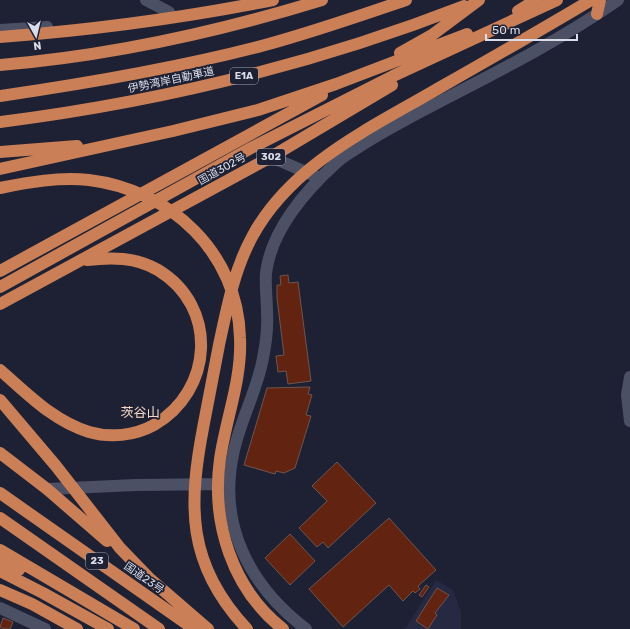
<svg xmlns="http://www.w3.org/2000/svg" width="630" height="629" font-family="Rubik,'Noto Sans JP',sans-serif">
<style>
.built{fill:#252941}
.building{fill:#632311;stroke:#6e554e}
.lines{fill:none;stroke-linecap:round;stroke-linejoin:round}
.minor{stroke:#4c5065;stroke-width:12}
.highway{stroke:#ca7f56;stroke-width:12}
.labels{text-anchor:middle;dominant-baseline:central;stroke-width:3.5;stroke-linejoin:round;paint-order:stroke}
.shield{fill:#1e2134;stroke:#a1a4b3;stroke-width:1}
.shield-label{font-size:10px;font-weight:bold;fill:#d9dce9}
.street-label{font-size:11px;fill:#d9dce9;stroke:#1e2134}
.quarter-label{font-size:13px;fill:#f5d6c7;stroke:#1e2134}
</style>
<rect width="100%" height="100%" fill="#1e2134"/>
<path class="built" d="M436,580L453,590L461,612V629H405Z"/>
<path class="building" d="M288,275L289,283L298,282L311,381L288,384L286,371L278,372L276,356L284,355L277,298V285H281L280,276Z
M310,387L308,394L312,395L306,415L311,416L295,468L284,473L276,471L275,474L244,465L267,388Z
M337,462L376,503L328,548L323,542L317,547L299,528L327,501L312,486Z
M389,518L436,570L418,586L420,589L415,593L413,591L403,601L389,585L343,627L309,589Z
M290,534L315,561L290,585L265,558Z
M426,585L429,587L422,597L419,595Z
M437,588L449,595L435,613L437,615L428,629L416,621Z
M3,618L13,622L10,629H4L0,627Z"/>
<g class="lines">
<path class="minor" d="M146,0L169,12
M0,30L47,27
M271,157L315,176
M630,377L627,395L630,421
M47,489L136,485L228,484
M0,608L45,629
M306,629C250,586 218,526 233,455C239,422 257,392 263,358C266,343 268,327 267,312C267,299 265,286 266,273C271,231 305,191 335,164C342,157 351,152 359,147C385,130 413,116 441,101C501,70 562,39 618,0"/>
<path class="highway" d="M518,11L536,0
M597,14L600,0
M0,37C92,30 183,18 273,0
M400,53L432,35L479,0
M0,65C108,56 218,32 322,0
M0,96C89,83 178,68 265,45C313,32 359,16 406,0
M0,122C159,102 315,64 464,6
M0,152L77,146
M0,169L173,131L258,110L336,84L467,34
M0,188C29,182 59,177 89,180C171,190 238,253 240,338C242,380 226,418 220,459C211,522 232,589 283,629
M0,271L322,95
M0,287L251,148L393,76L557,0
M0,304L271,157L392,85
M0,370C28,394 53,421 89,432C110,438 134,436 154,425C213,391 219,307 158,270C136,257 111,257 87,260
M0,400L56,466L120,548L149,578L208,629
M0,453L47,489L107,541
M0,493L194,629
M0,518L159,629
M0,550L134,629
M0,560L19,570
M0,571L43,593L108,629
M0,590L32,604L77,629
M247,629C186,564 188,505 204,423C209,397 214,371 219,345C227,308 234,270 252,237C291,164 371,128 439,88C490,59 541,30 591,0"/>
</g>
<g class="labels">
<g class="shield">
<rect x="230" y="68" width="28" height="16" rx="3"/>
<rect x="257" y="149" width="28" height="16" rx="3"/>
<rect x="86" y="553" width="22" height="16" rx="3"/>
</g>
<g class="shield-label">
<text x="244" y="76">E1A</text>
<text x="271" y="157">302</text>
<text x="97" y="561">23</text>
</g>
<g class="street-label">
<text transform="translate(171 80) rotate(-12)">伊勢湾岸自動車道</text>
<text transform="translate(222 169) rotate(-29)">国道302号</text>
<text transform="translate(144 578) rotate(35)">国道23号</text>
</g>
<g class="quarter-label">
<text x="140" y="412">茨谷山</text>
</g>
</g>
<g transform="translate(36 36) rotate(172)" stroke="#1e2134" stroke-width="3" paint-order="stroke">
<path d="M0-3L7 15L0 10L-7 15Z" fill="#d9dce9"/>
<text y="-6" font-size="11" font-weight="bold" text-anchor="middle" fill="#d9dce9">N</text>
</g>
<path d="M486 34v6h91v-6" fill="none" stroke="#d9dce9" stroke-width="2"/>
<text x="492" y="34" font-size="12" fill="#d9dce9" stroke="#1e2134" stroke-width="3" paint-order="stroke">50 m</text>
</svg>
